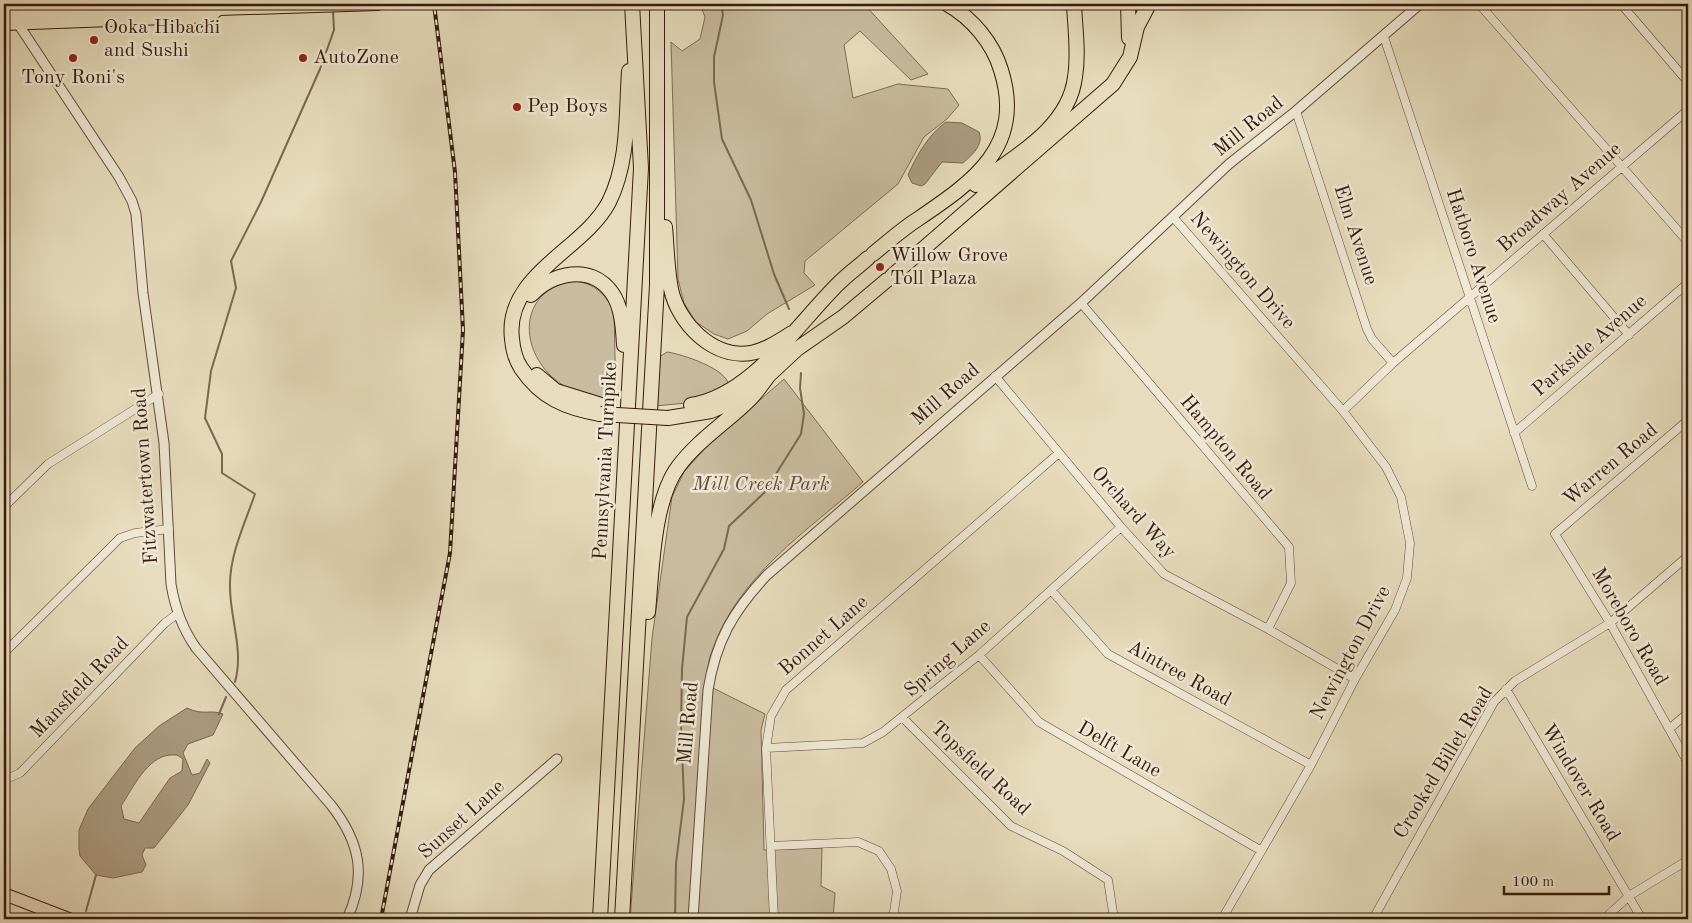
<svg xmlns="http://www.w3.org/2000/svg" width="1692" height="923" font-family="'Old Standard TT',serif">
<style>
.green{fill:#c9bb9f;stroke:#806a56}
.water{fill:#ab9a81;stroke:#7c6752;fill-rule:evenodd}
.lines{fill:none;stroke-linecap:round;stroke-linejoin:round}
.stream{stroke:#7c6752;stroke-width:2}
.minor-casing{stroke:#624a38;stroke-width:9}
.tertiary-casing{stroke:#624a38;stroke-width:11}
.trunk-casing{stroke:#361a0c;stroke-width:14}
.motorway-casing{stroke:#361a0c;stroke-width:16}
.minor{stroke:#efe8d4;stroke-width:8}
.tertiary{stroke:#efe8d4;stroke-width:9}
.trunk{stroke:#e7dcbd;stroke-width:12}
.motorway{stroke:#e7dcbd;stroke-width:14}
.rail-casing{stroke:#361a0c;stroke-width:4}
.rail{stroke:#efe8d4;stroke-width:2;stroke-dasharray:5.5;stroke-linecap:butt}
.motorway-bridge-casing{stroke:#361a0c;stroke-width:16;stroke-linecap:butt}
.motorway-bridge{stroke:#e7dcbd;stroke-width:14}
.poi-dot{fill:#8f2418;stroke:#efe8d4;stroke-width:2}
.labels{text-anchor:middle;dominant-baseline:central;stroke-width:5;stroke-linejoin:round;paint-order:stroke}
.poi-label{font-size:20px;fill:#361a0c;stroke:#efe8d4;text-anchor:start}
.street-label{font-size:20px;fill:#361a0c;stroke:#efe8d4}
.park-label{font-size:20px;font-style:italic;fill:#624a38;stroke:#efe8d4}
</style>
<rect width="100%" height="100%" fill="#e7dcbd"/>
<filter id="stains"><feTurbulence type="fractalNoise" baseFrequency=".004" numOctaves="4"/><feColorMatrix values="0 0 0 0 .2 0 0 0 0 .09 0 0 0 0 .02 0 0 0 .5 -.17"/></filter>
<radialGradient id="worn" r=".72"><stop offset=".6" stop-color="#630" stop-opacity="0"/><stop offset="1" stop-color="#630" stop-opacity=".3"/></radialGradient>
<path class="green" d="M700,4H864L928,74L911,80L860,31L844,45L853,98L898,84L948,89L959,105L947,119L924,137L898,184L805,261L804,273L815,285L767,314L747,331L728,339L714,334L696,322L684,303L678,279L671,42L682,51L700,39L705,17Z
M574,281C594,283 606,294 614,312L616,402C593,397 569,393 552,377C517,344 521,289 574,281Z
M667,352C682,354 728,369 729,386L687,403L655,406L659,357Z
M784,379L863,482C807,531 737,577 712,651C708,661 707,673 705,684L765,714L761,730L764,850L822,848L821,886L835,893L833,919H630L652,638L672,497L684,472L706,447Z"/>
<path class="water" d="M946,122L962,123L979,132C984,145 972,155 963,163L942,162L925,184L921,186L912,183L908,175C916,156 929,134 946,122Z
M187,708C204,716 210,709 223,714L213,735L188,744L183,753L192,775L200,773L207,759L210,763L188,805L154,848H145L142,855L146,865L142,872L113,878L96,875L80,856L79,849V830L88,809L135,748L159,726ZM170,755H177L183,759L182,771L170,778L139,823L124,819L121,806C133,788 147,757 170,755Z"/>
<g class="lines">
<path class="stream" d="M721,4L723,15L714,57V82L722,139L751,200L774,274L789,309
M235,682C244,650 230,619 230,587C229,556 245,523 255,494L222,473V454L205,418L211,371L236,288L231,261L261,202L320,69L334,30L333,11
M219,714L226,697
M86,911L96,875
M675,919L676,863L684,799L681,725L682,669L687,617L724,549L729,526L764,493L801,434L804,414L800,388L801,373"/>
<defs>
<path id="minor" d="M1479,4L1688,242
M1621,4L1688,82
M1384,37L1532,486
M1296,111L1367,329L1372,339L1393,363
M1173,217L1343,411L1386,467L1401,497L1410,543L1407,578L1395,610L1355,679L1311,765L1222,919
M1543,234L1629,335
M1081,303L1289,547L1291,583L1268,629
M995,376L1121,527L1164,574L1268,629L1355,679
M1343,411L1393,363L1688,110
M1688,420L1555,534L1610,623L1688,763
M1514,433L1688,283
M4,507L48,464L159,394
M1051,590L1108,654L1311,765
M4,653L120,538L135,533L169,529
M979,655L1039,722L1260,850
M1506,689L1642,919
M903,718L1011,826L1063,851L1108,880L1114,919
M1669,729L1688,713
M766,748L863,743L883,732L979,655L1121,527
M4,780L20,773L165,623L177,614
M771,846L858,842L879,851L891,869L897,891L893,919
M774,919L766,748L771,716L786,690L1059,453
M1373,919L1494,702L1515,681L1610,623L1688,556
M1604,919L1629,896L1688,860"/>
<path id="tertiary" d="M5,4L119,177L132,201L136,214L143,293L164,443L171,584C175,609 182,628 196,648L331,805C360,842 367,876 347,919
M410,919L420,885L429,870L557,759
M693,919L708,690C716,641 733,611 767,575L1081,303L1229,164L1296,111L1420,4"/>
<path id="trunk" d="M4,13L209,5L219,9L378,4
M4,24L192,17L211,15L219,9
M4,894L69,919"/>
<path id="motorway" d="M1128,4L1129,38
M976,185C1014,157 1069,128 1075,77C1079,53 1075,28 1074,4
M665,227C667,248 667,269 671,289C678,323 713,359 751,353C766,350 779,341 792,333
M873,254C888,242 902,229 918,219C974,181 1025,146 1001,70C993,43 972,18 947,4
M892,276L1113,84L1130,57L1137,27L1149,4
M531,295C552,273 591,263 612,293C622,307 623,328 624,345
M537,375L556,391L601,405
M691,405C752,396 797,324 839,283C848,274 858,267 868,258
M600,414C566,408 541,398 521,368C515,359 513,350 512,339C504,275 584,250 609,202C629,162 626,114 629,71
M668,418L711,411L736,400L769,375L797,349L843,317L887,280
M648,612C652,571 653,501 678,467C697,441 727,422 750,399C757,392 763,383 769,375
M600,919L641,168L632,4
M622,919L657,285V4"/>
</defs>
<use href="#minor" class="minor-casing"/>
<use href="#tertiary" class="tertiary-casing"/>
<use href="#trunk" class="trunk-casing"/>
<use href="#motorway" class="motorway-casing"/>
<use href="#minor" class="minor"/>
<use href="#tertiary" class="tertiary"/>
<use href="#trunk" class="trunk"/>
<use href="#motorway" class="motorway"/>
<defs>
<path id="rail" d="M381,919L450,553L463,330L455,172L434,4"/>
</defs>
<use href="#rail" class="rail-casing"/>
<use href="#rail" class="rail"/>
<defs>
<path id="motorway-bridge" d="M600,414L668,418"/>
</defs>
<use href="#motorway-bridge" class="motorway-bridge-casing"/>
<use href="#motorway-bridge" class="motorway-bridge"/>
</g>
<g class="poi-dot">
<circle cx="94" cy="40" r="5"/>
<circle cx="73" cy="58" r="5"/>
<circle cx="303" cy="58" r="5"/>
<circle cx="517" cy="107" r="5"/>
<circle cx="880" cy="267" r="5"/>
</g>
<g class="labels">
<g class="poi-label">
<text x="104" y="28">Ooka Hibachi<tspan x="104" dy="23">and Sushi</tspan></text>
<text x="313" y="58">AutoZone</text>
<text x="73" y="78" text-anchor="middle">Tony Roni's</text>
<text x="527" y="107">Pep Boys</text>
<text x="890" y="256">Willow Grove<tspan x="890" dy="23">Toll Plaza</tspan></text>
</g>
<g class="street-label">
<text transform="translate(1249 127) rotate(-39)">Mill Road</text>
<text transform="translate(1560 198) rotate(-41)">Broadway Avenue</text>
<text transform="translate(1355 235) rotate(72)">Elm Avenue</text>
<text transform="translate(1473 256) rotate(72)">Hatboro Avenue</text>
<text transform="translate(1242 271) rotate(49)">Newington Drive</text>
<text transform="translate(1590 346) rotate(-41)">Parkside Avenue</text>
<text transform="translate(946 395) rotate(-41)">Mill Road</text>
<text transform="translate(1225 448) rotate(50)">Hampton Road</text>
<text transform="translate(606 461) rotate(-87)">Pennsylvania Turnpike</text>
<text transform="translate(1611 465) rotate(-40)">Warren Road</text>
<text transform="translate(146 476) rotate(-94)">Fitzwatertown Road</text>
<text transform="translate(1133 513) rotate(48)">Orchard Way</text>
<text transform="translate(1629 627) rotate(60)">Moreboro Road</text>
<text transform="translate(824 636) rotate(-41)">Bonnet Lane</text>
<text transform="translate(1351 653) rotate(-62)">Newington Drive</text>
<text transform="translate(948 659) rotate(-41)">Spring Lane</text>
<text transform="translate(1179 674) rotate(29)">Aintree Road</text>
<text transform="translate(80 688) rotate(-46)">Mansfield Road</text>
<text transform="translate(689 723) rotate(-85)">Mill Road</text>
<text transform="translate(1119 750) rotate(30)">Delft Lane</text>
<text transform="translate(1444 763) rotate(-59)">Crooked Billet Road</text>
<text transform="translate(980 769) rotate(43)">Topsfield Road</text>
<text transform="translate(1580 783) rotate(59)">Windover Road</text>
<text transform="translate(462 820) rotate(-42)">Sunset Lane</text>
</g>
<g class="park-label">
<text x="761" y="485">Mill Creek Park</text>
</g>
</g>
<rect width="1692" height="923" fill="none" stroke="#e7dcbd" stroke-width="20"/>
<rect x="5" y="5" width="1682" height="913" fill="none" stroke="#361a0c" stroke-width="2.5"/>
<rect x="10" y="10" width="1672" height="903" fill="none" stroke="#361a0c"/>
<path d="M1504 886v8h105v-8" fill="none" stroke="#361a0c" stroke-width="2.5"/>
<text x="1512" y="886" font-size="15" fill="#361a0c" stroke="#efe8d4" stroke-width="4" paint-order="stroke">100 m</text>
<rect width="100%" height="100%" filter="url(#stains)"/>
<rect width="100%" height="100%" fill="url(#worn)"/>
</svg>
